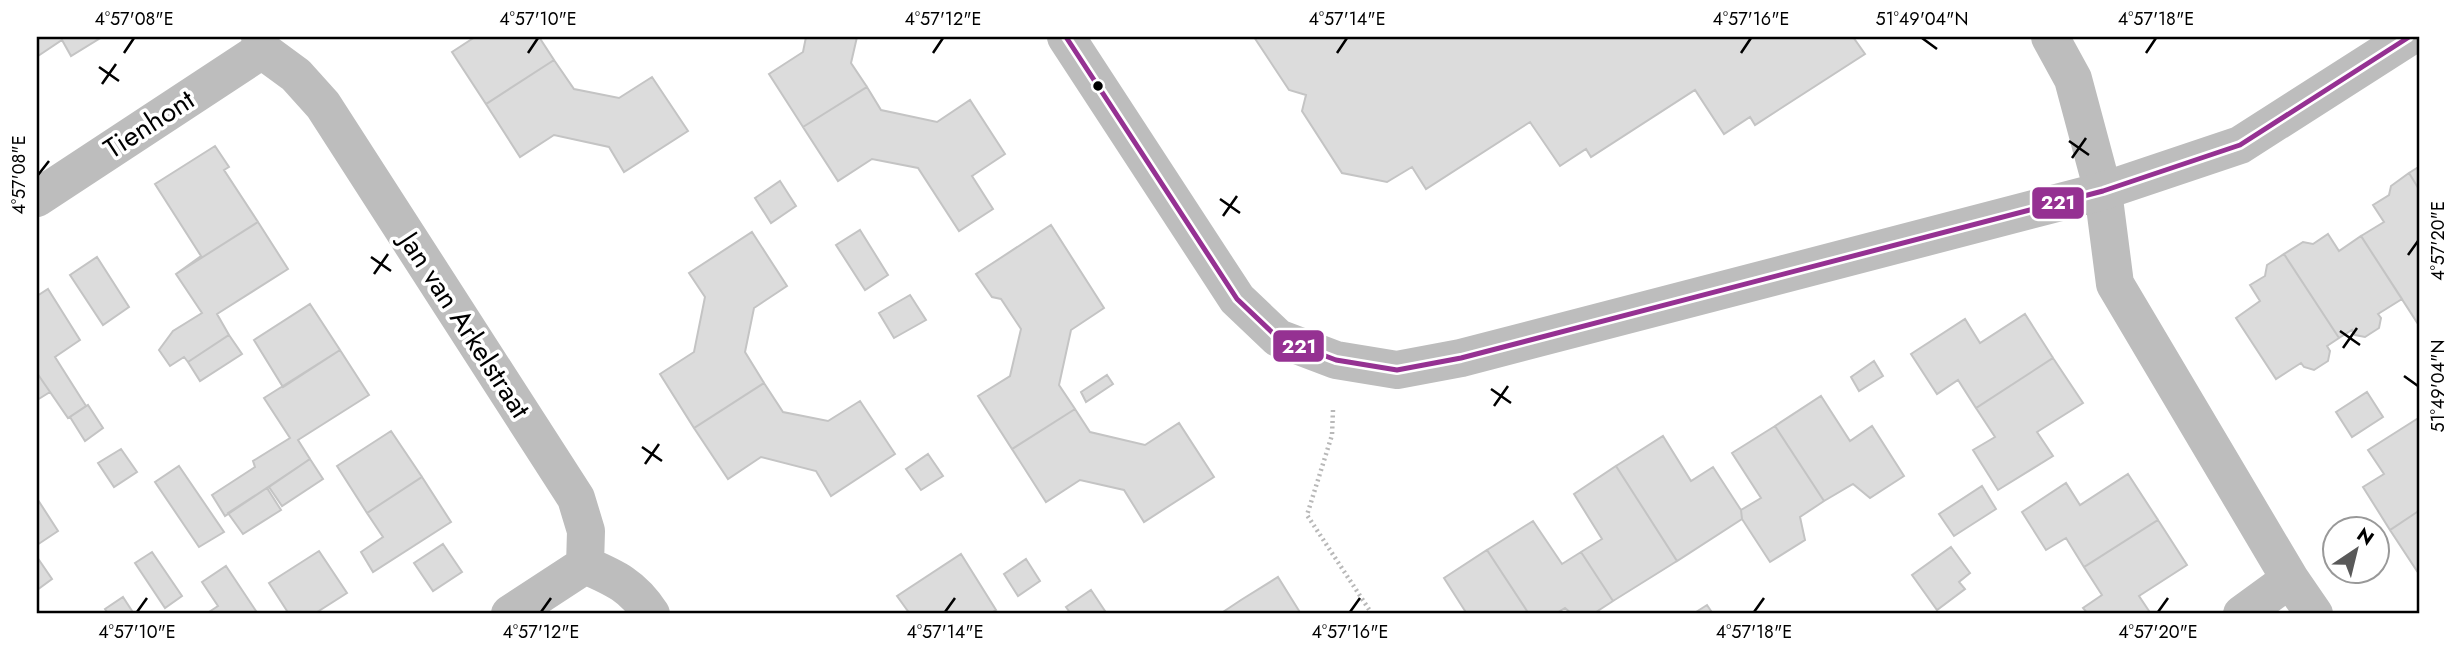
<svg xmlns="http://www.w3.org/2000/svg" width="2457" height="651" font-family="Jost,sans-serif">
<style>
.building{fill:#dcdcdc;stroke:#c4c4c4;stroke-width:2}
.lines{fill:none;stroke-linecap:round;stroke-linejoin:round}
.path{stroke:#b8b8b8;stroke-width:4.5;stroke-dasharray:2 3.5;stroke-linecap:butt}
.minor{stroke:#bdbdbd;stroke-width:38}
.tertiary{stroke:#bdbdbd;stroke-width:38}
.bus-1-casing{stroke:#fff;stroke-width:10}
.bus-1{stroke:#953192;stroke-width:5}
.ticks{fill:none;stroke:#000;stroke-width:2.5}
.bus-dot{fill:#000;stroke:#fff;stroke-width:2.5}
.labels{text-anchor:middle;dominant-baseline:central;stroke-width:7;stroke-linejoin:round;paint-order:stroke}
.street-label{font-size:28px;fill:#000;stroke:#fff}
.line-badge{stroke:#fff;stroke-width:2.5}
.badge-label{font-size:19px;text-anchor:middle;font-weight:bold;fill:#fff}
.neatline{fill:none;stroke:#000;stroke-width:2.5}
.ticks-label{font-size:18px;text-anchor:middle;fill:#000}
</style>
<rect width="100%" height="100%" fill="#fff"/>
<path class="building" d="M37,37H102L71,56L62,40L38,56Z
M475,37H539L554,60L486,104L452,52Z
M806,37H857L851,63L867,87L803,127L769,74L803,52Z
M1254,37H1853L1865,54L1755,125L1750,117L1724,134L1695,90L1591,157L1586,149L1560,166L1530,122L1426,189L1412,167L1387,182L1342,173L1302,111L1306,95L1289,90Z
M554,60L574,89L619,98L652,77L688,131L624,172L609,147L554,135L520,157L486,104Z
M867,87L881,110L937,122L970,100L1005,154L972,176L993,209L959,231L918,168L872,159L838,181L803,127Z
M215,146L229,167L224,170L258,222L176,274L201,256L155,184Z
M2420,166V191L2409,173Z
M2409,173L2420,191V327L2361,236L2384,222L2373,205L2389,195L2391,186Z
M780,181L796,206L771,223L755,198Z
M258,222L288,269L217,314L229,335L188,362L184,357L170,366L159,350L173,331L202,313L176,274Z
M1051,225L1104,308L1071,330L1059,385L1075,409L1012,449L978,396L1010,376L1021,329L1001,299L992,297L976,274Z
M860,230L888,275L865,290L836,245Z
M752,232L787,286L754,308L745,352L764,383L694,428L660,374L694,352L705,297L689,273Z
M2328,234L2339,251L2361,236L2402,299L2378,314L2381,318L2379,328L2365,337L2355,335L2352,330L2339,338L2284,254L2303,242L2313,244Z
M2284,254L2339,338L2327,346L2330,351L2328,361L2314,370L2304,367L2301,363L2276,379L2236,318L2260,301L2250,285L2265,276L2267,265Z
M97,257L129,307L103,325L70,275Z
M48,289L80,340L55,357L86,406L68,418L37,373V296Z
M910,295L926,320L894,338L879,313Z
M310,304L340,350L283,387L254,340Z
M2025,314L2053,358L1976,408L1958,380L1937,394L1911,354L1965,319L1980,343Z
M229,335L242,354L200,381L188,362Z
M340,350L369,395L298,440L310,459L225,516L212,495L255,467L253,461L290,438L264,398Z
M2053,358L2083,403L2037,432L2053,456L1998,490L1973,450L1995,437L1976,408Z
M1874,361L1883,376L1859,391L1851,377Z
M37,373L50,392L37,400Z
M1107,375L1113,384L1086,402L1081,392Z
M764,383L783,412L828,421L860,401L895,454L831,496L816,471L761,457L728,479L694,428Z
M2367,392L2383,417L2352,437L2336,412Z
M1821,396L1850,441L1872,426L1904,476L1870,498L1853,484L1824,501L1775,426Z
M88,405L103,428L85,441L70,417Z
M1075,409L1090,432L1145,445L1179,423L1214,477L1144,522L1124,490L1080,480L1046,502L1012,449Z
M2420,417V510L2390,530L2363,487L2384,474L2368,450Z
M1775,426L1824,501L1800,517L1805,540L1770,562L1742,519L1741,510L1761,498L1732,453Z
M391,431L422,477L367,513L337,466Z
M1663,436L1691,481L1713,467L1741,510L1742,519L1677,561L1616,466Z
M121,449L137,472L114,487L98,463Z
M928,454L943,476L921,490L906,469Z
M310,459L323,479L282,506L269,487Z
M179,466L224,532L199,547L155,482Z
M1616,466L1677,561L1613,601L1581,552L1602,539L1574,494Z
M2128,474L2158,520L2084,567L2066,538L2046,550L2022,512L2066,483L2080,505Z
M422,477L451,522L373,572L361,552L383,537L367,513Z
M1982,486L1996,509L1954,536L1939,514Z
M267,488L281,510L243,534L228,513Z
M38,500L58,531L37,545V501Z
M2420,510V569L2417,571L2390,530Z
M2158,520L2187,565L2139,596L2151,614H2088L2083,608L2102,595L2084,567Z
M1533,521L1562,564L1581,552L1613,601L1593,614H1572L1565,608L1555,614H1529L1487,550Z
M443,544L462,572L433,591L414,563Z
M1951,547L1970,573L1959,582L1965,589L1937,610L1912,575Z
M1487,550L1529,614H1467L1444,578Z
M319,551L347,593L314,614H289L269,583Z
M152,552L182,596L165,608L135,563Z
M961,554L996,610L989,614H910L897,596Z
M37,557L52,579L37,590Z
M1026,559L1040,581L1018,596L1004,574Z
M226,566L258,614H206L218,606L202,582Z
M1278,577L1301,614H1220L1241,600Z
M1091,590L1107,614H1071L1066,607Z
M123,597L134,614H108L105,609Z
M1707,605L1713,614H1693Z"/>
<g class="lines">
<path class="path" d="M1333,410L1332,435L1307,515L1372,614"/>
<path class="minor" d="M260,37L262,50L296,75L323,105L576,498L586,531L585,565C615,578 633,586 651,614
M2050,37L2073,79L2103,191L2115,284L2290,579L2314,614
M37,198L262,50
M510,614L585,565
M2242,614L2290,579"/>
<path class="tertiary" d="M1066,37L1237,299L1278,338L1336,360L1397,370L1461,358L2103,191L2240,145L2409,37"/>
<defs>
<path id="bus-1" d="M1066,37L1237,299L1278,338L1336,360L1397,370L1461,358L2103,191L2240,145L2409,37"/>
</defs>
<use href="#bus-1" class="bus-1-casing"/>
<use href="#bus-1" class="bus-1"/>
</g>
<path class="ticks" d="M1922,38L1937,49M124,53L134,38M528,53L538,38M933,53L943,38M1337,53L1347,38M1741,53L1751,38M2146,53L2156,38M99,67L119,81M102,84L116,64M2069,141L2089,155M2072,158L2086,138M38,175L49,161M1220,199L1240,213M1223,216L1237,196M2408,255L2418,241M371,257L391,271M374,274L388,254M2340,331L2360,345M2343,348L2357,328M2404,376L2418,386M1491,389L1511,403M1494,406L1508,386M642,447L662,461M645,464L659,444M137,612L147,598M541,612L551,598M945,612L955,598M1350,612L1360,598M1754,612L1764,598M2158,612L2168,598"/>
<circle class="bus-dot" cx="1098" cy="86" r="6"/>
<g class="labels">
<g class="street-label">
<text transform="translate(149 124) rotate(-33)">Tienhont</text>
<text transform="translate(465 325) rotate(57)">Jan van Arkelstraat</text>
</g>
</g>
<g class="line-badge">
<rect x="2031" y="186" width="54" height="34" rx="7" fill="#953192"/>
<rect x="1272" y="329" width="53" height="34" rx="7" fill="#953192"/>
</g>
<g class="badge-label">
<text x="2058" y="209">221</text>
<text x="1299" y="353">221</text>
</g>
<rect width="2457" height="651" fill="none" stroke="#ffffff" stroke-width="77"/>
<g transform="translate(2356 550) rotate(35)"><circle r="33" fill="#ffffff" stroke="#999999" stroke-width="2"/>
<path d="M0-5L12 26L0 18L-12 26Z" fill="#595959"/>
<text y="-10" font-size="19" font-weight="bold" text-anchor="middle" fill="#000000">N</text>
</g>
<rect x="38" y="38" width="2380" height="574" class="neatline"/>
<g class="ticks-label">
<text x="134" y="25">4°57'08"E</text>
<text x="538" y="25">4°57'10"E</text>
<text x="943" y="25">4°57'12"E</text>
<text x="1347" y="25">4°57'14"E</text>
<text x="1751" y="25">4°57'16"E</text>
<text x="1922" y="25">51°49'04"N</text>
<text x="2156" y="25">4°57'18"E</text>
<text transform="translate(19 175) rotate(-90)" y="6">4°57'08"E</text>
<text transform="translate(2438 241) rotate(-90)" y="6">4°57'20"E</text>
<text transform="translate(2438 386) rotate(-90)" y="6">51°49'04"N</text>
<text x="137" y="638">4°57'10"E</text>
<text x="541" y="638">4°57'12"E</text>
<text x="945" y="638">4°57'14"E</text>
<text x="1350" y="638">4°57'16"E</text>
<text x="1754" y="638">4°57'18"E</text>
<text x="2158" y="638">4°57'20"E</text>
</g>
</svg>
